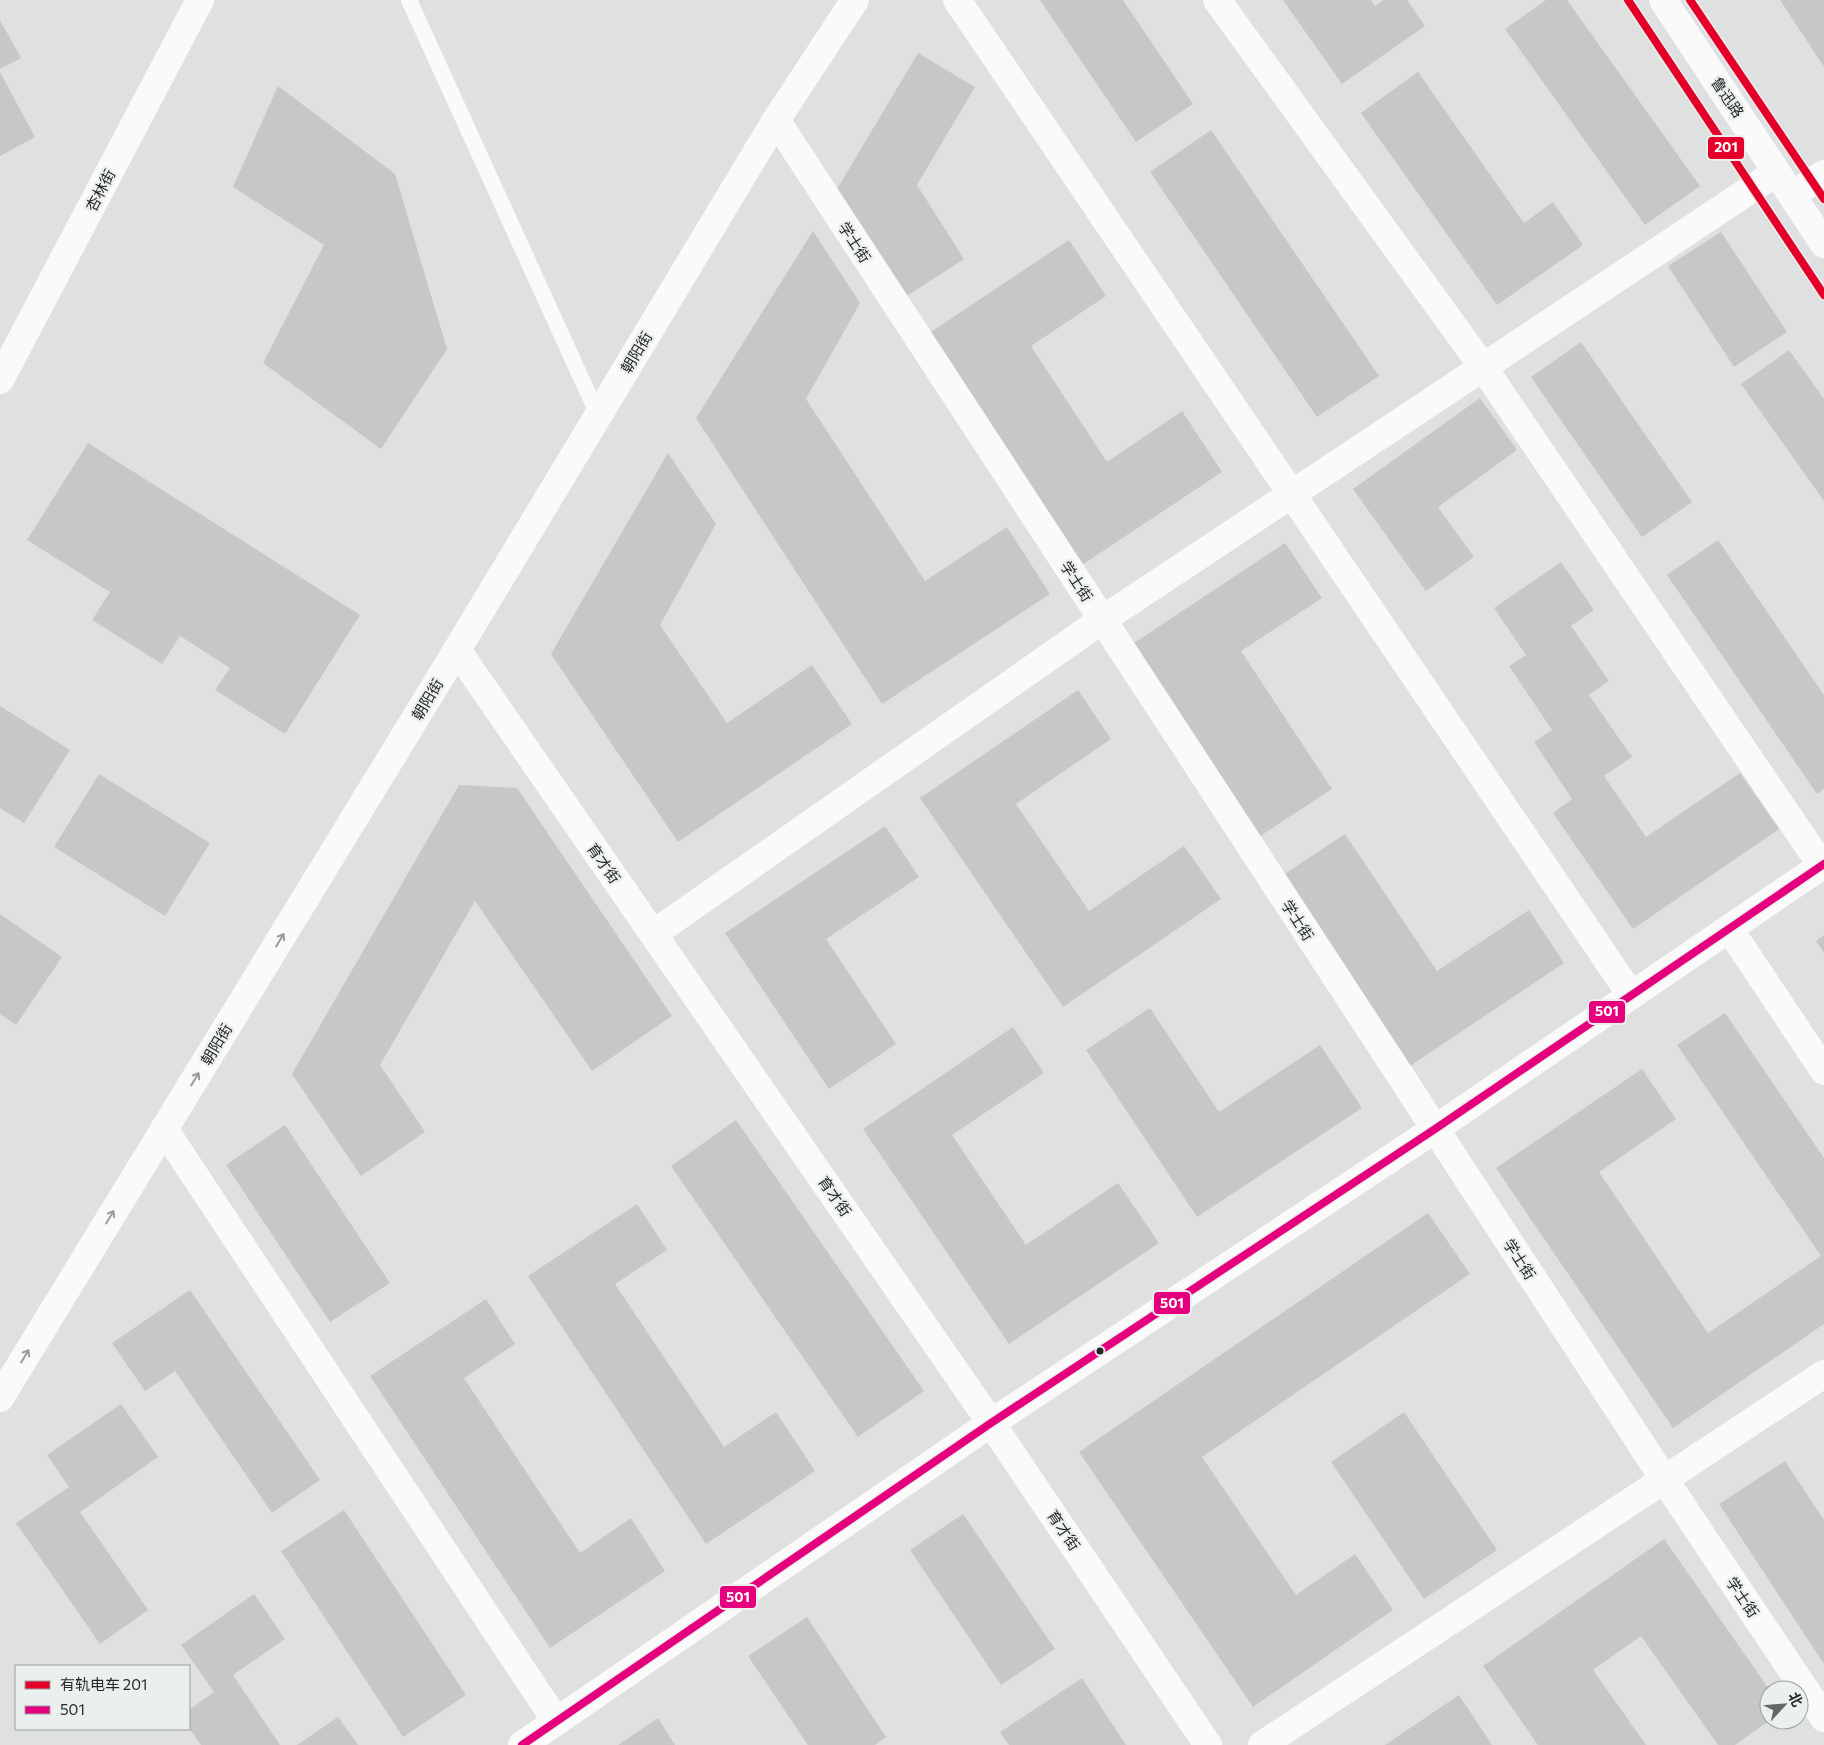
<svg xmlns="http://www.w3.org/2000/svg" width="1824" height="1745" font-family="Commissioner,'Noto Sans SC',sans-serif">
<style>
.building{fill:#c6c8c7}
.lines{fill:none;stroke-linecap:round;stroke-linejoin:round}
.lane{stroke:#fafafa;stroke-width:16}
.street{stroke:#fafafa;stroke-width:28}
.secondary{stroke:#fafafa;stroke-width:28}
.primary{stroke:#fafafa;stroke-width:28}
.bus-1-casing{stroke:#ebf0ee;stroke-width:11}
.bus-1{stroke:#e5007d;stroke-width:8}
.tram-1-casing{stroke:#ebf0ee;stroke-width:11}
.tram-1{stroke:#e4002b;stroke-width:8}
.oneway{stroke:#9a9b9b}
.bus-dot{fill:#252726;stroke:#ebf0ee;stroke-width:2}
.labels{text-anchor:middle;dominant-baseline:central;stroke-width:4.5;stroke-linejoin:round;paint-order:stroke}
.street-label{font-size:15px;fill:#252726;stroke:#ebf0ee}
.line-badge{stroke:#ebf0ee;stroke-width:2}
.badge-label{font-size:14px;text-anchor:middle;font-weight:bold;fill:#fff}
</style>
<rect width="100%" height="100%" fill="#dfe1e0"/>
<path class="building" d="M1040,0H1123L1193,104L1136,142Z
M1283,0H1371L1375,6L1383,0H1407L1425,26L1342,84Z
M1546,0H1567L1700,186L1645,225L1505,29Z
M1780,0H1824V67Z
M0,20L21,58L0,69Z
M918,53L975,87L917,185L964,259L907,296L837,189Z
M0,72L35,137L0,156Z
M1418,72L1524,223L1553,202L1583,245L1497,305L1361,113Z
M278,86L395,174L447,349L381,449L263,363L324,245L233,187Z
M1211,130L1379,376L1317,417L1150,172Z
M813,231L860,303L806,399L925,581L1007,527L1050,594L882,704L696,418Z
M1721,232L1787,332L1734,367L1668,266Z
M1069,240L1106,296L1031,346L1107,462L1182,411L1222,472L1079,567L925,336Z
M1581,342L1692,502L1642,537L1531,377Z
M1789,350L1824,399V501L1741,384Z
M1480,398L1517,450L1438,507L1474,557L1426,591L1353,489Z
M88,443L360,615L285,734L215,690L230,668L180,636L162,664L92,620L110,592L27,540Z
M668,453L716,524L660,625L727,723L812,665L852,724L678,842L551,654Z
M1718,540L1824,695V789L1817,794L1667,575Z
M1285,543L1322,598L1241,651L1332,789L1260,836L1134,643Z
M1561,562L1594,610L1571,626L1609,681L1589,695L1632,757L1604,776L1646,837L1740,773L1779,829L1633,929L1553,813L1572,799L1534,742L1552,730L1509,666L1526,655L1494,608Z
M1078,690L1111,739L1016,804L1089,911L1184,846L1221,899L1063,1007L920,798Z
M0,706L70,750L24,823L0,808Z
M99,774L210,843L165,916L54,847Z
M459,785L517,788L672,1016L592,1071L475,901L380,1065L425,1132L361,1176L292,1074Z
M885,826L919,877L826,939L896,1044L829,1089L725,933Z
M1345,834L1437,971L1529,910L1564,963L1407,1068L1280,877Z
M0,914L62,957L16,1025L0,1014Z
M1824,935V953L1816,941Z
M1150,1008L1219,1112L1320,1045L1362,1108L1197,1217L1086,1050Z
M1725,1013L1824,1158V1324L1673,1428L1496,1168L1642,1069L1676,1119L1599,1172L1708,1333L1821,1256L1677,1045Z
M1013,1027L1044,1073L952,1135L1026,1245L1118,1183L1159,1243L1009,1344L863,1129Z
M736,1120L924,1391L858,1437L671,1166Z
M285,1125L390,1283L330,1322L226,1165Z
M637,1204L667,1250L615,1284L724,1447L776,1412L815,1471L706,1544L528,1276Z
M1428,1213L1470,1274L1202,1457L1296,1595L1355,1554L1393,1610L1253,1707L1079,1452Z
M190,1290L320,1480L272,1513L175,1371L145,1391L112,1343Z
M486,1299L515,1344L464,1378L580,1553L631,1518L665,1571L550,1648L370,1376Z
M121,1404L158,1457L80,1512L148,1610L100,1644L16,1523L69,1487L47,1455Z
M1404,1412L1497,1550L1424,1599L1331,1462Z
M1785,1461L1824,1520V1664L1719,1504Z
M344,1510L466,1695L403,1737L281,1551Z
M963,1514L1055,1649L1001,1685L910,1550Z
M1664,1539L1769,1689V1721L1735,1745H1718L1641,1636L1593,1670L1646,1745H1538L1483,1666Z
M254,1594L285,1639L233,1675L280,1745H201L189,1728V1710L214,1692L181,1645Z
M807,1617L886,1737L875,1745H808L748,1656Z
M1082,1678L1126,1745H1009L1000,1732Z
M1459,1695L1492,1745H1385Z
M338,1717L358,1745H297Z
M658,1718L675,1745H618Z"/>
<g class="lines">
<path class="lane" d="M409,0L598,415"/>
<path class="street" d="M957,0L1631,995
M1217,0L1483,367L1822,866
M776,120L1664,1479L1824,1718
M1792,195L1824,174
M457,650L991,1423L1208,1745
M1730,930L1824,1071
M653,934L1102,620L1777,172
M164,1129L556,1721
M522,1745L991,1423L1435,1129L1824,864
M1262,1745L1824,1374"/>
<path class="secondary" d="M1663,0L1824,244
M0,380L200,0"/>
<path class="primary" d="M0,1398L457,650L776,120L855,0"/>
<defs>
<path id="bus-1" d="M522,1745L991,1423L1435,1129L1824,864"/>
</defs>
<use href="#bus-1" class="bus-1-casing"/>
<use href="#bus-1" class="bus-1"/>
<defs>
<path id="tram-1" d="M1628,0L1824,295
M1690,0L1824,199"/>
</defs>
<use href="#tram-1" class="tram-1-casing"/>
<use href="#tram-1" class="tram-1"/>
</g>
<defs><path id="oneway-shaft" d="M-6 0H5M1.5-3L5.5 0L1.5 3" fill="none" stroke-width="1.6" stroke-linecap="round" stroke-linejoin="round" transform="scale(1.25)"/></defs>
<g class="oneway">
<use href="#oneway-shaft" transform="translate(280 940) rotate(-59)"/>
<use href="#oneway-shaft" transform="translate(195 1079) rotate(-59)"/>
<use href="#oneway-shaft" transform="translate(110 1217) rotate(-59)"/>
<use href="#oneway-shaft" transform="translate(25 1356) rotate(-59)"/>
</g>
<circle class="bus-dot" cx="1100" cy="1351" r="4.5"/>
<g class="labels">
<g class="street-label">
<text transform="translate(1728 97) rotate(56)">鲁迅路</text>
<text transform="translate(100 190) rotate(-62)">杏林街</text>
<text transform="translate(855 242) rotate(57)">学士街</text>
<text transform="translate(636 352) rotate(-59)">朝阳街</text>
<text transform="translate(1077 581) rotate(57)">学士街</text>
<text transform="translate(427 699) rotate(-59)">朝阳街</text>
<text transform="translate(604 863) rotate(55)">育才街</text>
<text transform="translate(1298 920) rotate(57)">学士街</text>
<text transform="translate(216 1044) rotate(-59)">朝阳街</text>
<text transform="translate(835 1196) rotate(55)">育才街</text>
<text transform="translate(1520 1259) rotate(57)">学士街</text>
<text transform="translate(1064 1530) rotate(56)">育才街</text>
<text transform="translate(1743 1597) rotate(56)">学士街</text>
</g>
</g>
<g class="line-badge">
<rect x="1707" y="136" width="38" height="24" rx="5" fill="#e4002b"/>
<rect x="1588" y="1000" width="38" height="24" rx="5" fill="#e5007d"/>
<rect x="1153" y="1291" width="38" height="24" rx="5" fill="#e5007d"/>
<rect x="719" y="1585" width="38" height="24" rx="5" fill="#e5007d"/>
</g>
<g class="badge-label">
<text x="1726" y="152">201</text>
<text x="1607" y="1016">501</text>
<text x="1172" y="1308">501</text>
<text x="738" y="1602">501</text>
</g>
<rect x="15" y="1665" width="175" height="65" fill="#ebf0ee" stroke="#9ca09e"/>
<rect x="25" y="1681" width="25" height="8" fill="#e4002b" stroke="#9ca09e"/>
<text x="60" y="1690" font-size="15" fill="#252726">有轨电车 201</text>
<rect x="25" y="1706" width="25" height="8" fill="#e5007d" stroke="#9ca09e"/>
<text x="60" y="1715" font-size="15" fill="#252726">501</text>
<g transform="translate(1784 1705) rotate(64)"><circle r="24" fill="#ebf0ee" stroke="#9ca09e"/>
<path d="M0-4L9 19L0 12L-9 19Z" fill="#666867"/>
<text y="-8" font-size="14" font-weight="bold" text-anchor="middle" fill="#252726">北</text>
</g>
</svg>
